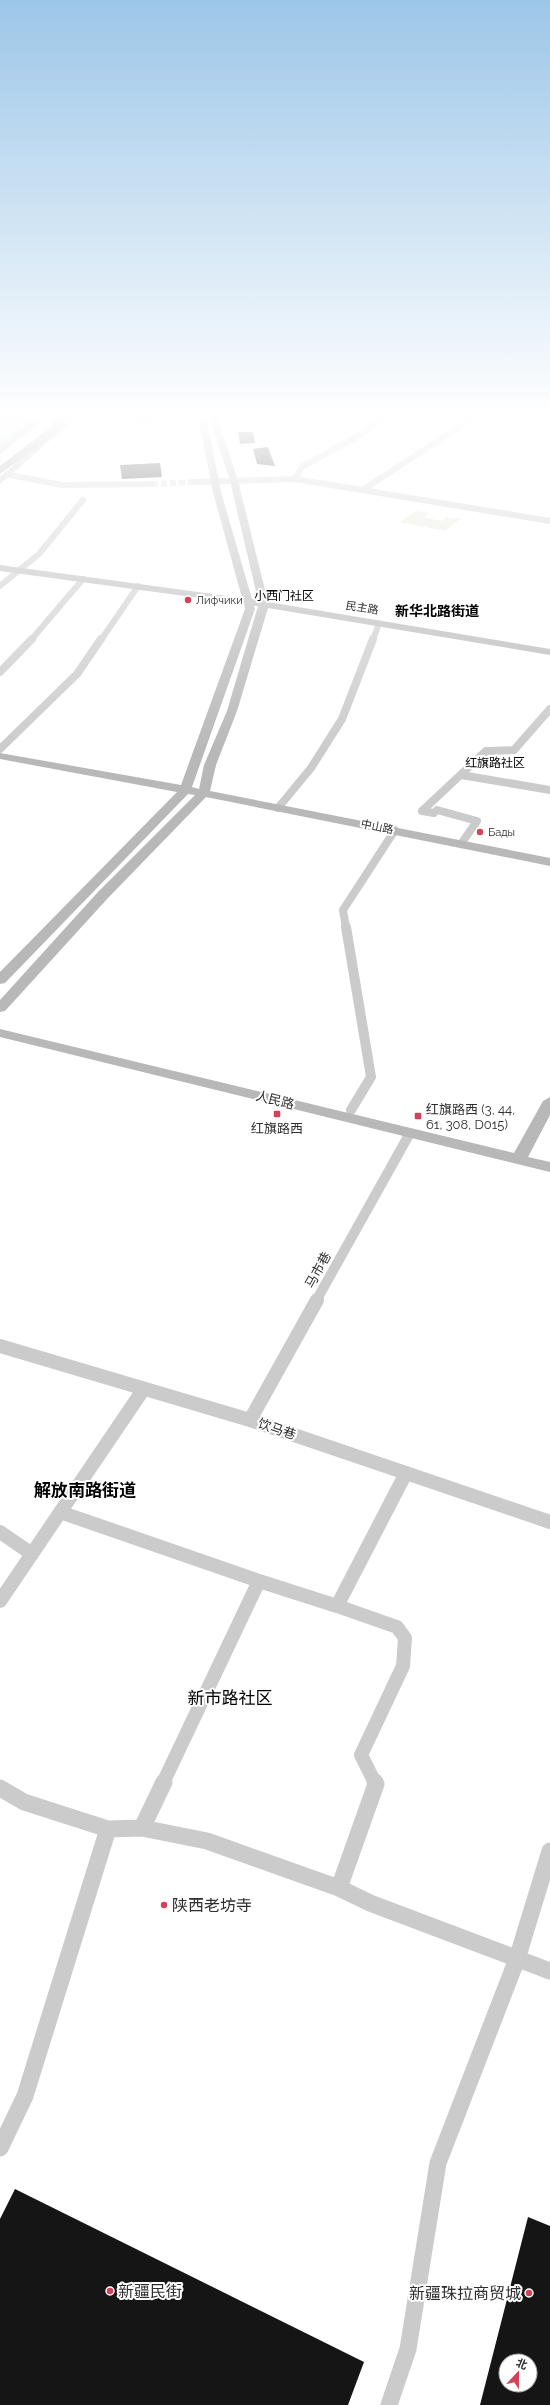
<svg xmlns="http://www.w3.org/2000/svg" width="550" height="2405" font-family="Raleway,'Noto Sans SC',sans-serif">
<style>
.green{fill:#e6eadd}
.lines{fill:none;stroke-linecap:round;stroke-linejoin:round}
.river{fill:#cbe0e9;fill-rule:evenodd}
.building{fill:#151515;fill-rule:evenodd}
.street-tunnel{stroke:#d5d5d5;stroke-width:6;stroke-dasharray:6 3;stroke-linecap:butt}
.street-far4{stroke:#cbcbcb;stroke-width:6}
.street-far3{stroke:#cbcbcb;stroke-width:8}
.street-far2{stroke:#cbcbcb;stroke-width:10}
.street-far1{stroke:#cbcbcb;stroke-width:14}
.street{stroke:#cbcbcb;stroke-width:17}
.secondary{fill:#b8b8b8;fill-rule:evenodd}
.highway{fill:#959595;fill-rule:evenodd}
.poi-dot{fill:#d6405a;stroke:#fff;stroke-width:1.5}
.labels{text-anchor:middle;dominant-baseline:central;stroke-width:4;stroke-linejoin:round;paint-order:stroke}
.far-poi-label{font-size:11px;fill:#2e2e2e;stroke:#fff;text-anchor:start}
.far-street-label{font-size:11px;fill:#2e2e2e;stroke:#fff}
.far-neighbourhood-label{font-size:12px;fill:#000;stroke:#fff}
.street-label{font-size:13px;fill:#2e2e2e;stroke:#fff}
.poi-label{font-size:13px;fill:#2e2e2e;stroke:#fff;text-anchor:start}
.far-district-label{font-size:14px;font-weight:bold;fill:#000;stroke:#fff}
.near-poi-label{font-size:16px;fill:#2e2e2e;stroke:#fff;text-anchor:start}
.district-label{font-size:17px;font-weight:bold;fill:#000;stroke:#fff}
.near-neighbourhood-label{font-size:17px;fill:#000;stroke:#fff}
</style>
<rect width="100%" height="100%" fill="#fff"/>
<path class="green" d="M0,416H36L0,445Z
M133,416H156V423L152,426L134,424Z
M416,511L429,513L425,517L413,515L442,521L446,517L460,519L445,531L400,522Z"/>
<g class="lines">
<path class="river" d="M18,416H28L13,440L0,447V439L5,436Z"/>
</g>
<path class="building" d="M238,432H253L255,443L240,444Z
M268,447L275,466L257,464L253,449Z
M160,463L162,477L122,479L120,465Z
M15,2189L364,2362L348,2405H0V2219Z
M528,2217L550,2226V2405H480ZM506,2361H530V2385H506Z"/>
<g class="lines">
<path class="street-tunnel" d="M152,484L195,482"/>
<path class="street-far4" d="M10,475L62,485L152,484
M295,479L302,467L362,434L383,416
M195,482L295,479L550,521
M364,489L476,416
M0,586L39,554L83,500
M31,640L83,579
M101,640L138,586
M373,640L379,623"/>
<path class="street-far3" d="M0,672L32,639
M0,749L77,674L101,639
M461,775L550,790
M278,808L311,768L342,719L373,639
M422,811L486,751L514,750L550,709
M422,811L434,813L437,810L477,821L461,844
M346,928L343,910L395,830"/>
<path class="street-far2" d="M346,927L371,1077L351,1110
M316,1301L410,1133"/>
<path class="street-far1" d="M0,1346L250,1420L550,1522
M250,1420L317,1300
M60,1512L259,1581L163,1783
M0,1532L32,1554
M259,1581L337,1606L406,1473
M0,1601L143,1390
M337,1606L397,1627L405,1638L403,1666L361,1755L375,1783"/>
<path class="street" d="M0,1788L24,1802L108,1829L142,1828L207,1841L339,1888L370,1903L550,1971
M142,1828L164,1782
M339,1888L376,1784L375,1782
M0,2148L25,2096L108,1829
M389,2405L408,2349L438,2163L517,1959L550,1851"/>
<path class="secondary" d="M36,416H44L34,428L0,454V448Z
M69,416H78L0,484V477Z
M198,416H206L221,492L252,599L258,600L230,481L209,416H217L238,481L268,602L550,649V655L268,608L237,711L216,765L210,791L550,858V866L206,797L108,898L5,1011L0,1012V1000L98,892L195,795L188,794L5,983L0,984V972L177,792L0,759V753L181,785L245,609L244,604L0,571V565L242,598L213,492ZM254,606H258L227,711L204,765L199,789L192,787L255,609Z
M0,1029L514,1153L543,1101L550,1097V1115L528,1157L550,1162V1172L0,1037Z"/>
<path class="highway" d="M60,416H71L51,437L0,474V466L43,433Z"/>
</g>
<linearGradient id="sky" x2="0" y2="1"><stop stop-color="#9cc6e8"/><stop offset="0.55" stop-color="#fff"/><stop offset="1" stop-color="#fff" stop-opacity="0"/></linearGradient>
<rect width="550" height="753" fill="url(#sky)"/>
<g class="poi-dot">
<circle cx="188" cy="600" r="4"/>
<circle cx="480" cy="832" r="4"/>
<rect x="273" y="1110" width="8" height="8" rx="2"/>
<rect x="414" y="1112" width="8" height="8" rx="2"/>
<circle cx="164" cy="1905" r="4"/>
<circle cx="110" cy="2291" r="4"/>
<circle cx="529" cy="2293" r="4"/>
</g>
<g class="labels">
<g class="far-poi-label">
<text x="196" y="600">Лифчики</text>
<text x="488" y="832">Бады</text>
</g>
<g class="far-street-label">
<text transform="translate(362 608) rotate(9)">民主路</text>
<text transform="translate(377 827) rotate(11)">中山路</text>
</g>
<g class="far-neighbourhood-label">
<text x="284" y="596">小西门社区</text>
<text x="495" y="763">红旗路社区</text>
</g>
<g class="street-label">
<text transform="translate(275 1100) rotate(14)">人民路</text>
<text transform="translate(318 1270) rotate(-61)">马市巷</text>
<text transform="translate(277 1429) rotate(19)">饮马巷</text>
</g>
<g class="poi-label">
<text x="426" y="1109">红旗路西 (3, 44,<tspan x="426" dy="15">61, 308, D015)</tspan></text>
<text x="277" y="1128" text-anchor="middle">红旗路西</text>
</g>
<g class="far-district-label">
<text x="437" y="611">新华北路街道</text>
</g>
<g class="near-poi-label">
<text x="172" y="1905">陕西老坊寺</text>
<text x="118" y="2291">新疆民街</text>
<text x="521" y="2293" text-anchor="end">新疆珠拉商贸城</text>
</g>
<g class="district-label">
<text x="85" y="1490">解放南路街道</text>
</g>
<g class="near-neighbourhood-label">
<text x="230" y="1698">新市路社区</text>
</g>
</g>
<g transform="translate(518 2373) rotate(22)"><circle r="19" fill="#ffffff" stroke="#ababab"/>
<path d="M0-3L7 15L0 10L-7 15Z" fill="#d6405a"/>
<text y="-6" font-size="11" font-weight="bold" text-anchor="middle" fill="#2e2e2e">北</text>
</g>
</svg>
